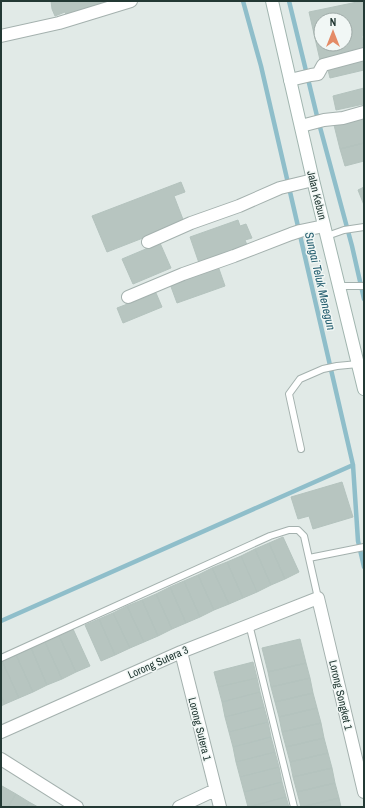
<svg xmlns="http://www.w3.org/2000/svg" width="365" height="808" font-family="'Archivo Narrow',sans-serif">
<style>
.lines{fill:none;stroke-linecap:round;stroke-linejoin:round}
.stream{stroke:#8fbeca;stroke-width:4.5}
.building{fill:#b7c5c0;stroke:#b4c3be;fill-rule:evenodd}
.service-casing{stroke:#a4b1ae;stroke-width:8}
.minor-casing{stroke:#a4b1ae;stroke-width:14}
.secondary-casing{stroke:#a1b5af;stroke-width:14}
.service{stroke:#fff;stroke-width:6}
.minor{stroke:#fff;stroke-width:12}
.secondary{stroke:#fff;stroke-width:12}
.labels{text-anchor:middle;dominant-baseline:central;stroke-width:3;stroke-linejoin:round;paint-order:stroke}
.street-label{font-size:11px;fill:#233934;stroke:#f1f7f5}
.water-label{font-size:12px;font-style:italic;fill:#245e6f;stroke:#f1f7f5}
</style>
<rect width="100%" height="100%" fill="#e1eae7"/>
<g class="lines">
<path class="stream" d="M243,1L261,66L353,465L358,541L364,567
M289,1L317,116L352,246L364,299
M1,621L353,465"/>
</g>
<path class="building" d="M51,1H106L107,2L68,19L65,12L55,16L52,9Z
M362,1H364V35L362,36L364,50L320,60L309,12ZM321,20H345V44H321Z
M364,57V70L330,78L327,66Z
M364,88V104L336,110L333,96Z
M364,117V143L340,149L334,125Z
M364,143V161L345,166L340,149Z
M181,182L185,192L174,196L184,222L107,252L92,216Z
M364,187V205L358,190Z
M238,220L240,226L246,224L252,238L245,240L247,245L199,263L190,237Z
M160,243L171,268L133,284L122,259Z
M218,266L225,286L177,303L170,284Z
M156,293L162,307L123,323L117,308Z
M342,482L353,517L313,529L309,516L298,519L291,497Z
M283,537L299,572L285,579L269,543Z
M269,543L285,579L271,585L255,549Z
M255,549L271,585L257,592L241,556Z
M241,556L257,592L243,598L227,562Z
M227,562L243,598L229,604L212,568Z
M212,568L229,604L214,610L198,575Z
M198,575L214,610L200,617L184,581Z
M184,581L200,617L186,623L170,587Z
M170,587L186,623L172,629L156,594Z
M156,594L172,629L158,636L142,600Z
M142,600L158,636L144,642L127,606Z
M127,606L144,642L130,648L113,613Z
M113,613L130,648L115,655L99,619Z
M99,619L115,655L101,661L85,625Z
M73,629L90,666L76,672L59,636Z
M59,636L76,672L62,679L45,642Z
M300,639L306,663L268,672L262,648Z
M45,642L62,679L47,685L31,648Z
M31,648L47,685L33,692L16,655Z
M16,655L33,692L19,698L2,661Z
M2,661L19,698L5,704L1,696V662Z
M253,662L257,678L218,687L214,672Z
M306,663L310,678L271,687L268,672Z
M257,678L260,692L222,702L218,687Z
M310,678L313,693L275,702L271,687Z
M260,692L264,707L225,717L222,702Z
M313,693L317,708L279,717L275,702Z
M1,696L5,704L1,706Z
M264,707L268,722L229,732L225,717Z
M317,708L321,723L282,732L279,717Z
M268,722L271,737L233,747L229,732Z
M321,723L324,738L286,747L282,732Z
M271,737L275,752L236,762L233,747Z
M324,738L328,753L290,762L286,747Z
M275,752L279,767L240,777L236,762Z
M328,753L332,768L293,777L290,762Z
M279,767L282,782L244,792L240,777Z
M332,768L335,783L297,792L293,777Z
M282,782L286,797L248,807L244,792Z
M335,783L339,798L301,807L297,792Z
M2,786L16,794L8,807H1V788Z
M16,794L29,802L26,807H8Z
M286,797L289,807H248Z
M339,798L341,807H302Z
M29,802L38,807H26Z"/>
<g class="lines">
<defs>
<path id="service" d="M327,236L344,230L364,227
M339,286H364
M301,449L289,394L300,379L323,369L337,366L358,364
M309,558L364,547
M249,624L294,807
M1,658L270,536L289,530H298L304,536L318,598"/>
<path id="minor" d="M1,36L59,23L131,1
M290,80L311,75L318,74L323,65L364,54
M301,126L324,120L343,118L364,112
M148,242L191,223L239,206L280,188L313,180
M128,297L183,274L234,256L291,234L300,231L324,226
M181,652L220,807
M1,732L181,652L318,598L364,792
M1,759L77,807
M179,807L215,790"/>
<path id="secondary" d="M272,1L313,180L364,389"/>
</defs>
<use href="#service" class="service-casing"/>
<use href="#minor" class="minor-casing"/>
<use href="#secondary" class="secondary-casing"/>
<use href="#service" class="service"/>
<use href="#minor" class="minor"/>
<use href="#secondary" class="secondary"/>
</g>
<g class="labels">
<g class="street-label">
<text transform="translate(317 195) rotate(76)">Jalan Kebun</text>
<text transform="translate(158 662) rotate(-24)">Lorong Sutera 3</text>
<text transform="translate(341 695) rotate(77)">Lorong Songket 1</text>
<text transform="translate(200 729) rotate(76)">Lorong Sutera 1</text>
</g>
<g class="water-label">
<text transform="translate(320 281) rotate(77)">Sungai Teluk Menegun</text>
</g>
</g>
<rect width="365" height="808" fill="none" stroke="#233934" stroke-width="4"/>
<g transform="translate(333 32)"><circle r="19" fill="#f1f7f5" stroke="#9faba8"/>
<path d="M0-3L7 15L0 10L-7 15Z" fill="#e48b66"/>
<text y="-6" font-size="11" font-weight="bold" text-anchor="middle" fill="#233934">N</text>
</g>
</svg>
